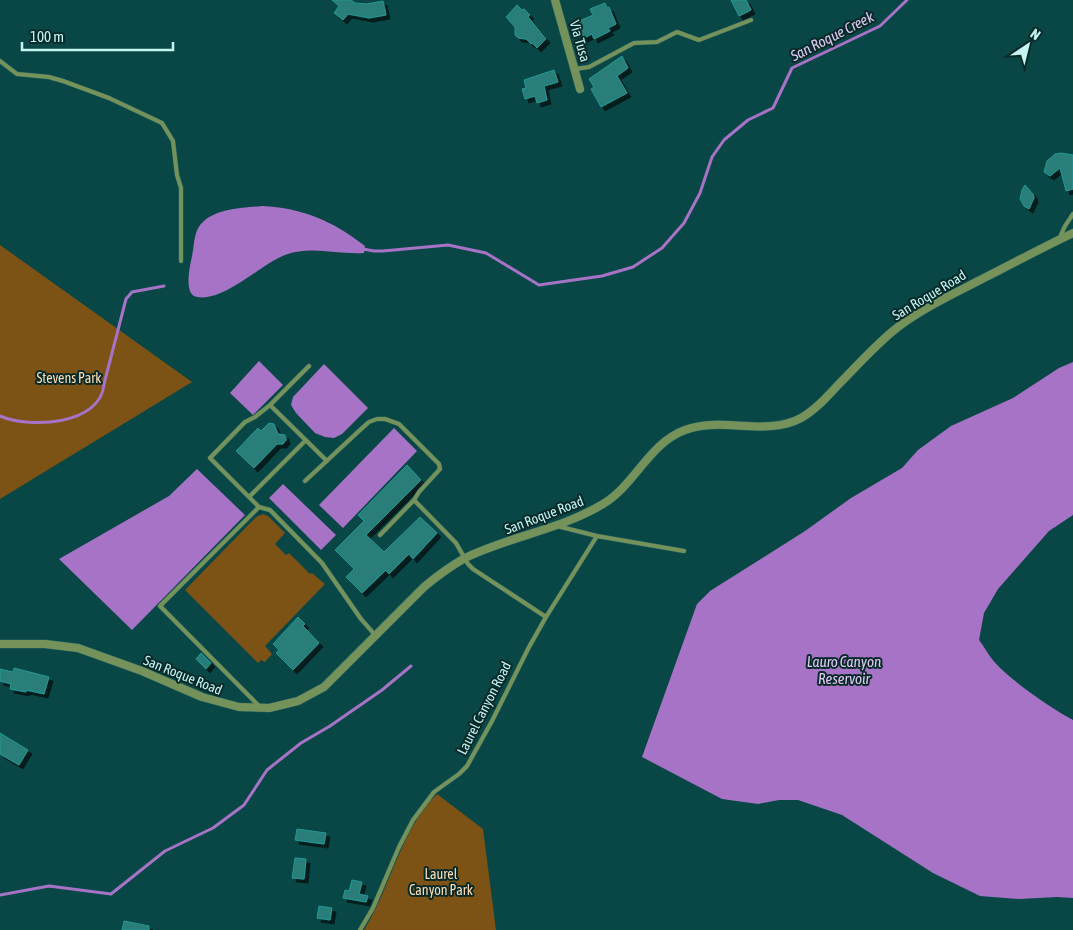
<svg xmlns="http://www.w3.org/2000/svg" width="1073" height="930" font-family="'Asap Condensed',sans-serif">
<style>
.green{fill:#7c5215}
.water{fill:#a673c6}
.lines{fill:none;stroke-linecap:round;stroke-linejoin:round}
.stream{stroke:#a673c6;stroke-width:3}
.building{fill:#2b7e7a;stroke:#249894;filter:url(#shadow)}
.service-casing{stroke:#2a6664;stroke-width:5}
.minor-casing{stroke:#2a6664;stroke-width:9}
.service{stroke:#75925b;stroke-width:4}
.minor{stroke:#75925b;stroke-width:8}
.labels{text-anchor:middle;dominant-baseline:central;stroke-width:4;stroke-linejoin:round;paint-order:stroke}
.street-label{font-size:14px;fill:#c5f5f2;stroke:#072a29}
.park-label{font-size:14px;fill:#ffdcb4;stroke:#072a29}
.water-label{font-size:15px;font-style:italic;fill:#e1c8f3;stroke:#072a29}
</style>
<defs>
<filter id="shadow"><feDropShadow dx="4" dy="4" stdDeviation="0" flood-color="#0009"/></filter>
</defs>
<rect width="100%" height="100%" fill="#084745"/>
<path class="green" d="M0,245L192,382L0,499Z
M263,514L268,516L285,533L275,544L286,555L289,553L310,574L312,573L325,584L265,646L272,654L265,662L261,660L258,663L185,590L256,517Z
M437,794L483,829L496,930H364C387,893 397,848 422,811C426,805 432,799 437,794Z"/>
<path class="water" d="M262,206C303,208 333,221 365,246L364,253C338,255 311,245 285,255C261,264 224,302 197,297C183,295 190,266 192,256C195,244 193,230 204,221C219,208 243,208 262,206Z
M259,361L283,385L253,415L230,393Z
M1073,362V515L1049,531L998,589L984,613L979,640C984,646 987,653 992,659C1008,679 1051,708 1073,720V898L1057,897L1019,899L980,896L933,873L842,815L798,800H779L758,804L722,799L642,757L697,604L710,591L805,531L851,498L902,468L918,450L951,426L1013,398L1059,368Z
M324,364L368,408L342,434L334,438L325,437L315,433L296,413L291,405L293,397Z
M394,428L417,451L343,528L319,505Z
M197,469L245,515L132,630L59,559L169,496Z
M283,484L336,535L321,550L269,498Z"/>
<g class="lines">
<path class="stream" d="M363,249L374,251H383L448,245L486,253L539,285L602,276L633,267L662,248L684,223L700,193L712,157L724,140L748,120L773,108L792,68L880,26L907,0
M0,416C30,429 101,425 104,384L126,299L132,292L164,286
M0,895L49,886L111,894L165,851L213,828L244,805L267,770L301,743L330,726L382,690L411,666"/>
</g>
<path class="building" d="M332,0H351L355,3L367,4L383,1L386,15L369,18L348,14L343,20L334,13L339,6Z
M731,0H746L751,10L739,16Z
M605,3L607,8L609,7L616,24L608,28L610,31L594,39L592,34L584,38L577,22L593,15L590,9Z
M517,5L522,10L524,9L530,15L528,17L546,39L537,48L532,43L531,44L526,39L518,38L515,35V27L506,17Z
M622,56L628,68L617,76L627,93L601,107L591,89L594,87L589,79Z
M554,70L558,82L544,86L547,100L537,103L535,96L525,99L522,89L526,88L524,80Z
M1061,153L1073,155V189L1066,191L1060,168L1050,176L1044,172L1047,161L1055,154Z
M1025,185L1033,194L1034,198L1029,209L1024,206L1020,199L1022,190Z
M269,423L274,424L278,434L285,435L286,440L283,444H277L254,468L236,451L258,428L261,431Z
M407,465L421,480L366,535L384,552L420,517L437,533L413,559L409,554L389,574L386,570L362,593L346,577L354,569L335,550L364,521L358,515Z
M298,617L305,624L303,626L319,643L293,670L276,653L279,650L273,644Z
M201,653L211,663L206,669L196,659Z
M14,668L49,677L44,694L26,690V692L10,689L11,684L0,681V669L13,672Z
M0,733L28,750L19,765L0,754Z
M297,829L326,833L324,844L295,840Z
M295,858L306,859L304,879L292,878Z
M352,880L362,882L359,894L368,896L366,902L343,898L345,890L349,891Z
M319,906L332,908L330,920L317,918Z
M124,921L149,926V930H122Z"/>
<g class="lines">
<defs>
<path id="service" d="M0,61L17,74L49,77L63,81L109,98L162,123L173,141L177,175L181,188V261
M575,69L589,67L634,43L657,42L677,32L699,40L751,20
M1060,237L1065,226L1073,214
M270,405L327,461
M305,481L360,430L369,422L377,419H385L399,424L439,464L440,469L419,492L414,500L380,535
M249,497L306,440
M414,500L456,543L468,564L473,569L546,617L597,536
M259,507L210,458L245,422L255,417L270,405L309,366
M557,526L597,536L684,551
M260,707L160,606L259,507L270,510L322,563L361,619L376,636
M360,930L373,908L399,847L413,820L434,792L459,774L467,766L492,721L529,647L546,617"/>
<path id="minor" d="M555,0L580,89
M0,644H45L78,648L142,671L202,697L239,707L269,708L298,701L324,687L424,587C437,576 451,566 465,558C510,536 560,530 603,504C635,485 649,443 685,430C722,416 766,437 801,418C815,410 827,397 838,385C857,366 876,344 898,327C925,307 955,293 984,278C1014,263 1043,247 1073,233"/>
</defs>
<use href="#service" class="service-casing"/>
<use href="#minor" class="minor-casing"/>
<use href="#service" class="service"/>
<use href="#minor" class="minor"/>
</g>
<g class="labels">
<g class="street-label">
<text transform="translate(580 41) rotate(74)">Via Tusa</text>
<text transform="translate(929 295) rotate(-31)">San Roque Road</text>
<text transform="translate(544 515) rotate(-21)">San Roque Road</text>
<text transform="translate(183 675) rotate(22)">San Roque Road</text>
<text transform="translate(484 708) rotate(-63)">Laurel Canyon Road</text>
</g>
<g class="park-label">
<text x="69" y="378">Stevens Park</text>
<text x="441" y="874">Laurel<tspan x="441" dy="16">Canyon Park</tspan></text>
</g>
<g class="water-label">
<text transform="translate(832 36) rotate(-27)">San Roque Creek</text>
<text x="844" y="661">Lauro Canyon<tspan x="844" dy="17">Reservoir</tspan></text>
</g>
</g>
<g transform="translate(1028 45) rotate(35)" stroke="#072a29" stroke-width="4" paint-order="stroke">
<path d="M0-4L9 19L0 12L-9 19Z" fill="#c5f5f2"/>
<text y="-8" font-size="14" font-weight="bold" text-anchor="middle" fill="#c5f5f2">N</text>
</g>
<path d="M22 42v8h151v-8" fill="none" stroke="#c5f5f2" stroke-width="2.5"/>
<text x="30" y="42" font-size="15" fill="#c5f5f2" stroke="#072a29" stroke-width="4" paint-order="stroke">100 m</text>
</svg>
